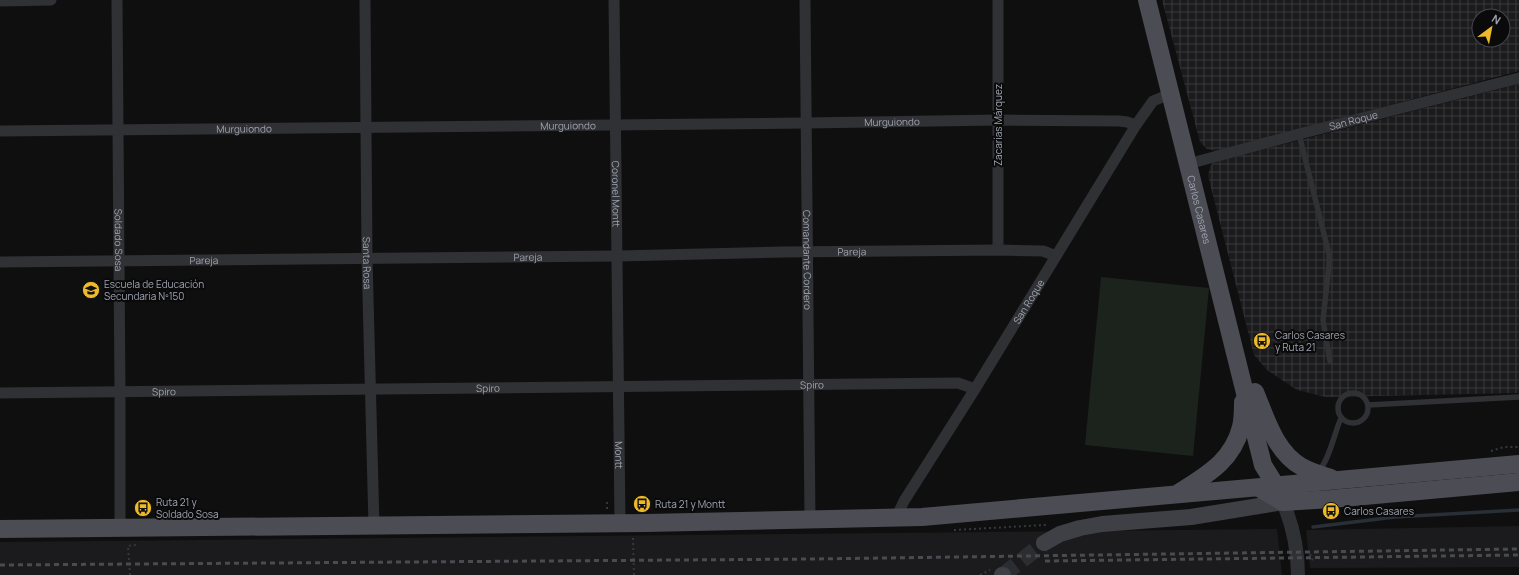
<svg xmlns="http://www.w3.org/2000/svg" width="1519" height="575" font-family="Manrope,sans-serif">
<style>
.built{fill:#1b1b1d}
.industrial{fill:url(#industrial-grid);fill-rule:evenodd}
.pitch{fill:#1c231d}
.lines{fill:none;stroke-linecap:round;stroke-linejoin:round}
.stream{stroke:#282f36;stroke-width:3.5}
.secondary-tunnel{stroke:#2c2d30;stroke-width:16;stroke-dasharray:16 8;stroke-linecap:butt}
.path{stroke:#36383c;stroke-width:2;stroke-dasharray:2 3;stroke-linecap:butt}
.service{stroke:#303135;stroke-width:5.5}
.minor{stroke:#303135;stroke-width:11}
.tertiary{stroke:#303135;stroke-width:14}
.secondary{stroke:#3e4045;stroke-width:16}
.primary{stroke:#4c4d54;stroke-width:18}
.rail{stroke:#494b50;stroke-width:3;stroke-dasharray:5 4;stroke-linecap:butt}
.labels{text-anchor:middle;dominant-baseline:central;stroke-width:4;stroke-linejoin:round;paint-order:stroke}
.street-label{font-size:10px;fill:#a0a4b1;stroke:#0a0a0b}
.poi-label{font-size:10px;fill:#a0a4b1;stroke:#0a0a0b;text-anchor:start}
</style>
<defs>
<pattern id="industrial-grid" width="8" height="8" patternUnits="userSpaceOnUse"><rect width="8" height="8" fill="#1b1b1d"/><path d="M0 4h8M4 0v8" fill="none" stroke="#39393b"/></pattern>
</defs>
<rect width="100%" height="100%" fill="#0f0f10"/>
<path class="built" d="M1519,526V567L1310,568L1306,530Z
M1277,529L1282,575H0V542Z"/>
<path class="industrial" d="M1162,0H1519V71L1216,151L1207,149L1200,142ZM1479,16H1503V40H1479Z
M1519,84V393L1326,397L1297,390L1267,370L1254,355L1208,176L1210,166L1214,162Z"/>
<path class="pitch" d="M1101,277L1209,288L1193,456L1085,445Z"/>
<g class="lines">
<path class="stream" d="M1313,527L1395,517L1519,510"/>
<path class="secondary-tunnel" d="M1003,575L1044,543"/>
<path class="path" d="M1491,451L1504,447H1519
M607,509V503H610
M954,530L1045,525V527
M633,538L634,575
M1310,554L1313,561
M130,575L128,546L135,545V542
M980,575L990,570"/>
<path class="service" d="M1299,134L1329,254V265L1323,320L1330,361
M1338 408a15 15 0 1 1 30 0a15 15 0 1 1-30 0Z
M1368,405L1519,397
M1319,471C1330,458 1334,434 1341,418"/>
<g class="minor">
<path id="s1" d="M117,0L120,392V528"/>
<path id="s2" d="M365,0L367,258L374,526"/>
<path id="s3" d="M614,0L620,523"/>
<path id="s4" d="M805,0L810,520"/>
<path d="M998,0V250"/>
<path d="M0,1L51,0"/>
<path id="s5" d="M0,131L806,123L998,120L1119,121L1127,122L1136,125"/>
<path id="s6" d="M1188,164L1299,134L1519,78"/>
<path id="s7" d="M0,262L618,256L784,252L998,250L1043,251L1056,256"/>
<path id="s8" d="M0,393L958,383L975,389"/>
<path id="s9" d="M896,518L904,501L975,389L1136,125L1153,101L1170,94"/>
</g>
<path class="tertiary" d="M1283,502C1293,526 1298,549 1298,575"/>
<path class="secondary" d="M1044,543L1060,534L1080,528L1102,524L1191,517L1283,502L1280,495
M1002,575H1003"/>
<g class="primary">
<path id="s10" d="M1147,0L1263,465L1276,486"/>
<path d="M1255,392C1266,418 1275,452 1302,467C1310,472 1321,475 1331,478"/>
<path d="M1259,488L1283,502L1331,499L1519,482"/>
<path d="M1177,494C1206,475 1232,462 1241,427C1243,419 1243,410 1243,402"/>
<path d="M0,529L646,523L922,517L1519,464"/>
</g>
<path class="rail" d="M1045,561L1519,555
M0,565L814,559L1519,549"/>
</g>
<defs>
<symbol id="school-disc" viewBox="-11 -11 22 22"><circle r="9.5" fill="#efba29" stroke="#0a0a0b"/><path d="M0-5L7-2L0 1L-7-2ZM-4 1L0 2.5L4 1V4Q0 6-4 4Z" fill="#111"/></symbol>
<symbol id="bus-disc" viewBox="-11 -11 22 22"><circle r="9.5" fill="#efba29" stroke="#0a0a0b"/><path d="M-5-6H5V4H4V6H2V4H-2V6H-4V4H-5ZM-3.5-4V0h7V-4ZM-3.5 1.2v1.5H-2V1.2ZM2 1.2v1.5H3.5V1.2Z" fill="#111"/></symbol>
</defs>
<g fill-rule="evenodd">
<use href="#school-disc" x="81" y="280" width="20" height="20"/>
<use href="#bus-disc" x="1252" y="331" width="20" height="20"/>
<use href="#bus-disc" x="632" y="494" width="20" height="20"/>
<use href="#bus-disc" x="133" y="498" width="20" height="20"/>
<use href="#bus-disc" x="1321" y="501" width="20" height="20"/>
</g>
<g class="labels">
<g class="street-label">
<text stroke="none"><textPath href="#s6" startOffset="171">San Roque</textPath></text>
<text stroke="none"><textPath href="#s5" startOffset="892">Murguiondo</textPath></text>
<text stroke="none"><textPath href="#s5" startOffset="568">Murguiondo</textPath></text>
<text transform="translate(998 125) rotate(-90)">Zacarías Márquez</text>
<text stroke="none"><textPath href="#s5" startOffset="244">Murguiondo</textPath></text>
<text stroke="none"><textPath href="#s3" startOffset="194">Coronel Montt</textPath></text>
<text stroke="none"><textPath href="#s10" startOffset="216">Carlos Casares</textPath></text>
<text stroke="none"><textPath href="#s1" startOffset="240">Soldado Sosa</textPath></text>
<text stroke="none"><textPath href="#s7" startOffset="852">Pareja</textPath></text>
<text stroke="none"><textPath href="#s7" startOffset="528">Pareja</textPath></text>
<text stroke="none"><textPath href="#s7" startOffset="204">Pareja</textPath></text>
<text stroke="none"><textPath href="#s4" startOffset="260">Comandante Cordero</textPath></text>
<text stroke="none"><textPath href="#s2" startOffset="263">Santa Rosa</textPath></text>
<text stroke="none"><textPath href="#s9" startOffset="254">San Roque</textPath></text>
<text stroke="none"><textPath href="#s8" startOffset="812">Spiro</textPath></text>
<text stroke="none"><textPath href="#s8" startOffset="488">Spiro</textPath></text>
<text stroke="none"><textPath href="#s8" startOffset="164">Spiro</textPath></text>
<text stroke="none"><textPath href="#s3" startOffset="455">Montt</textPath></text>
</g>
<g class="poi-label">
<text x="104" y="284">Escuela de Educación<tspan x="104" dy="12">Secundaria Nº150</tspan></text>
<text x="1275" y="335">Carlos Casares<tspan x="1275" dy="12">y Ruta 21</tspan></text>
<text x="156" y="502">Ruta 21 y<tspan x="156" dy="12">Soldado Sosa</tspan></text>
<text x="655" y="504">Ruta 21 y Montt</text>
<text x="1344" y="511">Carlos Casares</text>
</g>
</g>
<g transform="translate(1491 28) rotate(32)"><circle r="19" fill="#0a0a0b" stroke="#46484d"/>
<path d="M0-3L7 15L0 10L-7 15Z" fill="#efba29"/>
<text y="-6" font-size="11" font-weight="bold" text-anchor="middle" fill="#a0a4b1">N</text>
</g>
</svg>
